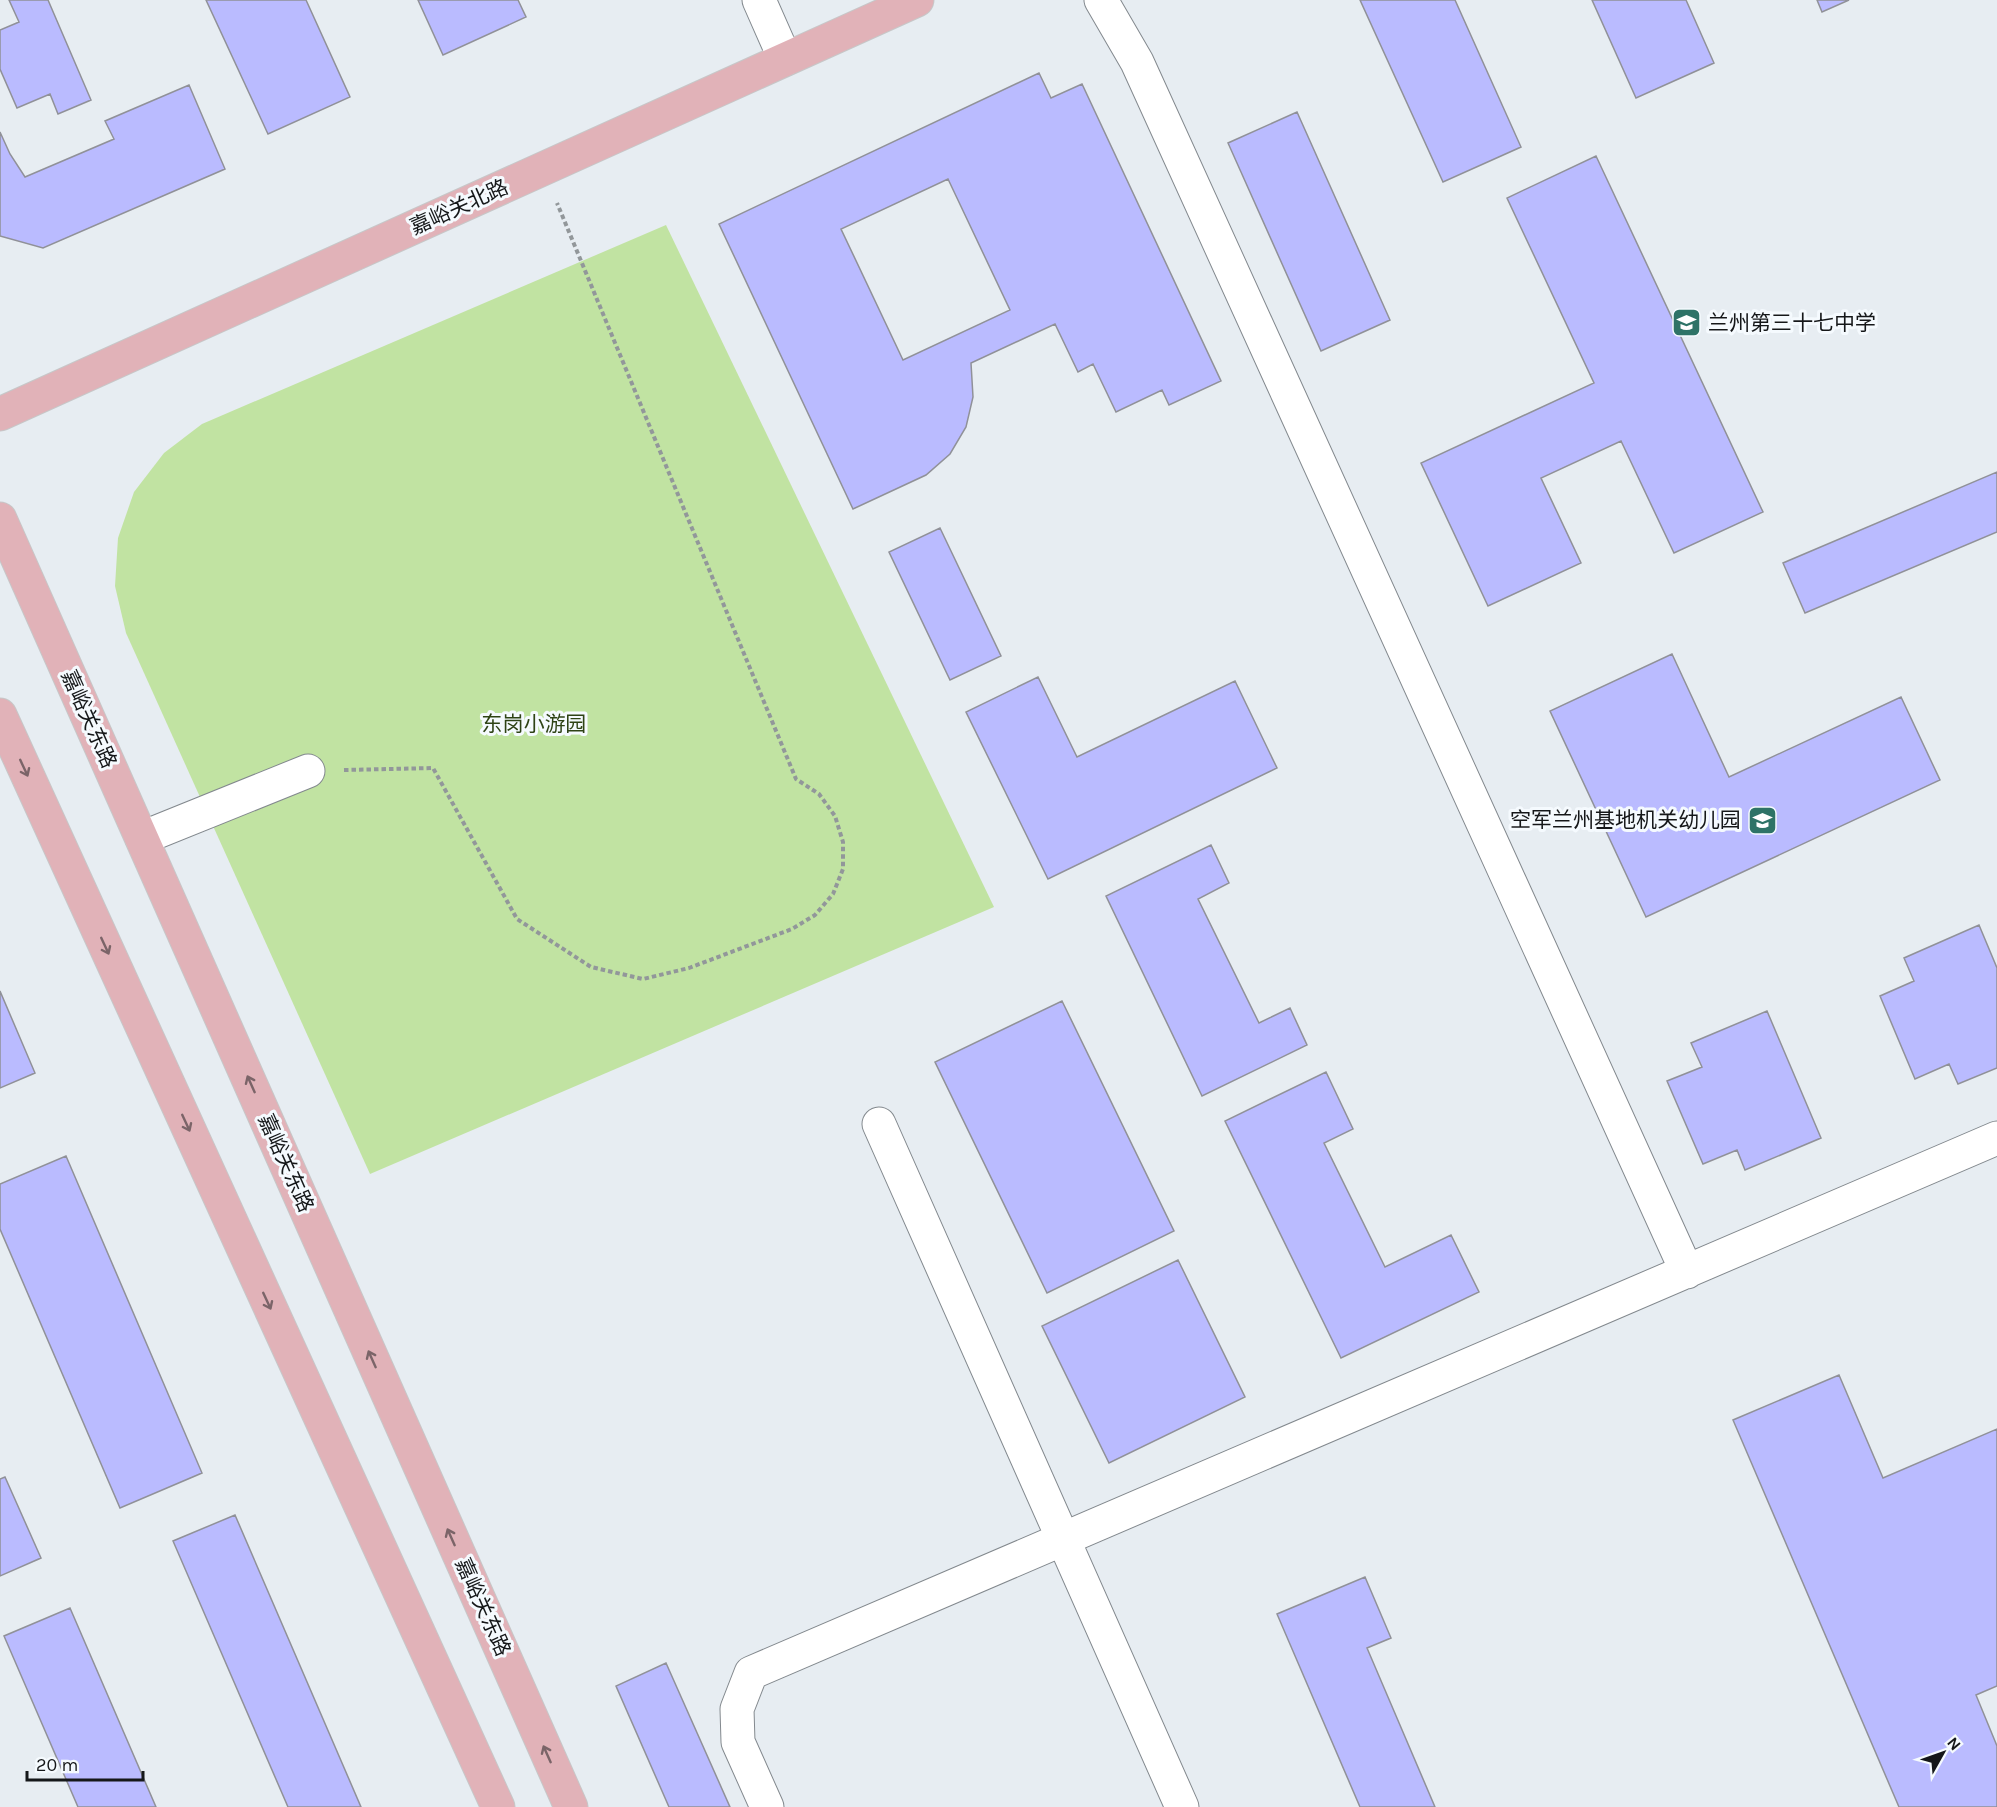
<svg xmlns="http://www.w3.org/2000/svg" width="1997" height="1807" font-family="Karla,'Noto Sans SC',sans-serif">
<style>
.green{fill:#c1e3a2}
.building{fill:#babbff;stroke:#909198;stroke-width:1.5;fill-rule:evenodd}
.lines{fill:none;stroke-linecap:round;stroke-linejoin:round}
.minor-casing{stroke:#83898e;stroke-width:35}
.major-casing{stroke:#c7c7c8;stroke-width:35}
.path{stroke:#92979a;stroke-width:4;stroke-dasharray:4.5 3;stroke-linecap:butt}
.minor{stroke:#fff;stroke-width:33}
.major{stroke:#e1b2b8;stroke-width:33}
.oneway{stroke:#7b6468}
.labels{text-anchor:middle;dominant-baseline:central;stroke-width:6;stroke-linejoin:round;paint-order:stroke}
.street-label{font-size:21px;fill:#151719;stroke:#f5fafe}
.poi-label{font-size:21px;fill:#151719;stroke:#f5fafe;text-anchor:start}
.park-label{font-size:21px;fill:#2e4315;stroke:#f5fafe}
</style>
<rect width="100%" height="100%" fill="#e7edf2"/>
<path class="green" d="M666,225L994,907L370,1174L126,633L115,586L118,538L134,492L164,453L202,424Z"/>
<path class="building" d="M9,0H48L91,100L58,114L50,94L17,108L0,69V30L19,22Z
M206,0H306L350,97L268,134Z
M418,0H518L526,17L443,55Z
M1360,0H1455L1521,147L1443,182Z
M1592,0H1686L1714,63L1636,98Z
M1817,0H1849L1822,12Z
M1039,73L1051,98L1082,84L1221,381L1169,405L1162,390L1116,412L1093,364L1078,372L1055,324L971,363L973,397L966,427L950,454L926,475L853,509L719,224ZM948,179L1010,310L903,360L841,229Z
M189,85L225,169L43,248L0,236V132L10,154L25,177L114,139L105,121Z
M1297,112L1390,320L1321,351L1228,143Z
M1596,156L1763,512L1674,553L1621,441L1541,478L1581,563L1488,606L1421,463L1594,383L1507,198Z
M1997,472V532L1805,613L1783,563Z
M940,528L1001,656L950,680L889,552Z
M1672,654L1729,777L1901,697L1940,780L1646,917L1550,711Z
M1038,677L1077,757L1235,681L1277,768L1048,879L966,712Z
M1211,845L1229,883L1198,899L1259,1023L1290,1008L1307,1045L1202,1096L1106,896Z
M1979,925L1997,968V1068L1958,1084L1949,1064L1915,1079L1880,996L1914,981L1904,958Z
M0,991L35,1073L0,1088Z
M1062,1001L1174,1231L1047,1293L935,1062Z
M1767,1011L1821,1138L1745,1170L1737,1150L1703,1164L1667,1081L1702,1067L1691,1043Z
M1326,1072L1353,1129L1324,1143L1385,1267L1451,1235L1479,1292L1341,1358L1225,1121Z
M66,1156L202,1473L120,1508L0,1229V1184Z
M1178,1260L1245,1397L1109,1463L1042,1326Z
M1839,1375L1883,1478L1997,1429V1686L1976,1695L1997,1746V1807H1899L1733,1420Z
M5,1477L41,1558L0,1576V1479Z
M235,1515L361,1807H288L173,1541Z
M1365,1577L1391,1638L1367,1648L1435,1807H1360L1277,1614Z
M70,1608L156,1807H78L4,1636Z
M666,1663L730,1807H669L616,1686Z"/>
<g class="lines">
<defs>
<path id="minor" d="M759,0L785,59
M1101,0L1137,62L1687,1272
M142,838L308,771
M879,1124L1182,1807
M767,1807L738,1742L737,1709L751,1673L1997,1138"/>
<path id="major" d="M0,414L917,0
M0,519L571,1807
M0,715L498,1807"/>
</defs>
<use href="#minor" class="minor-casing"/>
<use href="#major" class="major-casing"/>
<path class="path" d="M344,770L433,768L517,919L591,967L643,979L689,968L792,929L815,915L833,894L843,869V842L835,816L819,794L796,779L557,203"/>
<use href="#minor" class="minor"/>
<use href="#major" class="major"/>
</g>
<defs><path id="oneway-shaft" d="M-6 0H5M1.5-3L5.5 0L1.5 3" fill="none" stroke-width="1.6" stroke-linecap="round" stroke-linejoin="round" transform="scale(1.5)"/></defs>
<g class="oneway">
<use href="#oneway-shaft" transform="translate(24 768) rotate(65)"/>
<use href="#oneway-shaft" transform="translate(105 946) rotate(65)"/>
<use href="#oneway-shaft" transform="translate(251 1084) rotate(-114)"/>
<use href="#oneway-shaft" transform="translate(186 1123) rotate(65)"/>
<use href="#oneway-shaft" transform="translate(267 1301) rotate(65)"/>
<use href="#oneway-shaft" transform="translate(372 1359) rotate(-114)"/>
<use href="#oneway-shaft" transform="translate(451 1537) rotate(-114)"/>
<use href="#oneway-shaft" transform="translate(547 1754) rotate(-114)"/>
</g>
<defs>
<symbol id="school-square" viewBox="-11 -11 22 22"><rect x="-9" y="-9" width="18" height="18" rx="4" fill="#2e7367" stroke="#f5fafe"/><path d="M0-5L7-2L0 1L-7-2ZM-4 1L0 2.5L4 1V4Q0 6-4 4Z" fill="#fff"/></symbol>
</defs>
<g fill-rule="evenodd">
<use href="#school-square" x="1670" y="306" width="33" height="33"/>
<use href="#school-square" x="1746" y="804" width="33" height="33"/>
</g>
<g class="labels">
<g class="street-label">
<text transform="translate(459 207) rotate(-24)">嘉峪关北路</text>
<text transform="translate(89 719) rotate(66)">嘉峪关东路</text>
<text transform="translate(286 1163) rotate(66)">嘉峪关东路</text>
<text transform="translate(483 1607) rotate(66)">嘉峪关东路</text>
</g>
<g class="poi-label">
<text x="1708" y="323">兰州第三十七中学</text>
<text x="1741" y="820" text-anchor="end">空军兰州基地机关幼儿园</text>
</g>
<g class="park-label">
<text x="534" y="724">东岗小游园</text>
</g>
</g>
<g transform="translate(1943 1753) rotate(50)" stroke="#f5fafe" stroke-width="4.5" paint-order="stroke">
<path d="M0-4.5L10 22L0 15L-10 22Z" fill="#151719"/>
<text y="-9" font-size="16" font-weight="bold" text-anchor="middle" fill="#151719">N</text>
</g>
<path d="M27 1771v9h116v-9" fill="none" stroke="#151719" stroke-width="3"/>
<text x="36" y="1771" font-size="18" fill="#151719" stroke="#f5fafe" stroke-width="4.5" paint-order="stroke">20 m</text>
</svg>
